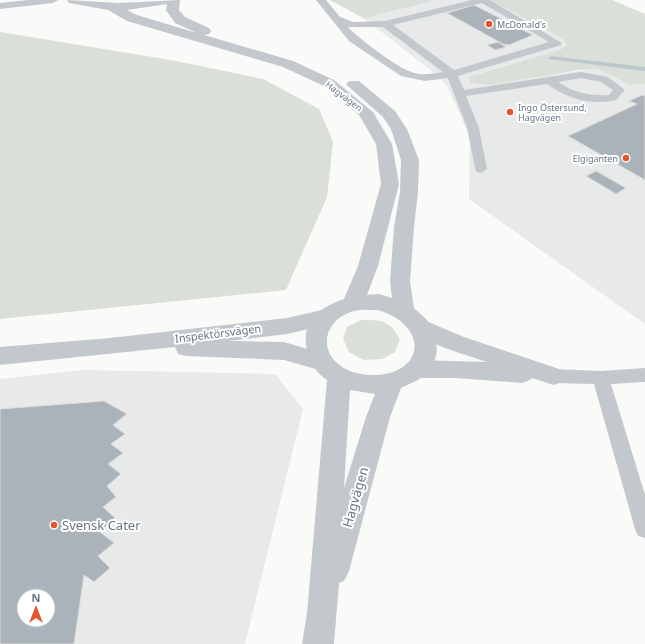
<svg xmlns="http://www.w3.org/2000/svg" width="645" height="644" font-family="'Noto Sans',sans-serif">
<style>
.built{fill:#e8e9e9;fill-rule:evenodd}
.green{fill:#dadfd7}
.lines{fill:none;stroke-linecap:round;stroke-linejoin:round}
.stream{fill:#bbc7cb;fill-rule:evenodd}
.building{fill:#aab3b9;stroke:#dcdcda;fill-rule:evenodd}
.service{fill:#c3c8cc;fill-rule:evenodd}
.minor{fill:#c3c8cc;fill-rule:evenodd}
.tertiary{fill:#c3c8cc;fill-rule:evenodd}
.poi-dot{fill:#e4572e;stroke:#fff;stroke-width:1.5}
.labels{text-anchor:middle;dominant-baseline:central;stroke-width:4;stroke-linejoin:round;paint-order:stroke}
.far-poi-label{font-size:9px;fill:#657683;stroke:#fff;text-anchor:start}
.far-street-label{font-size:9px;fill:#657683;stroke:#fff}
.street-label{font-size:11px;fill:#657683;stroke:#fff}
.near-street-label{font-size:13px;fill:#657683;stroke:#fff}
.near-poi-label{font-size:13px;fill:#657683;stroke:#fff;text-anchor:start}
</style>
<rect width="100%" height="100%" fill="#fafaf8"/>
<path class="built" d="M431,0H490L562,38L567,45L561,50L468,77L471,83L598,69L630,85L645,84V324L469,199L470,137L447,86L438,76L365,19L376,15L426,3Z
M83,370L275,374L303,409L245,644H0V379ZM24,596H48V620H24Z"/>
<path class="green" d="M330,0H431L426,3L376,15L365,19Z
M490,0H612L645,14V84L630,85L598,69L579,70L488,85L471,83L468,77L560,50L567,45L562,38Z
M0,32L171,60L263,79L319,109L333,142L327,197L286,290L0,319Z
M361,320C382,320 389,320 400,339L395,352L382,359L364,360L349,352L343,339L347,327Z"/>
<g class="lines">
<path class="stream" d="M551,56L645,67V71L549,59V57Z"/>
</g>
<path class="building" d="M474,5L533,35L509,45L503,44L447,13Z
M498,42L506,47L495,50L487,45Z
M642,95L645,96V180L568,136L637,104L629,101Z
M596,171L626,188L616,194L586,176Z
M104,401L127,414L113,425L125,434L111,444L123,453L108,464L121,474L107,486L116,497L103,507L115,518L100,532L114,543L98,556L110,568L94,582L84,575L74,644H0V409ZM24,596H48V620H24Z"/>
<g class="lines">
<path class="service" d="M28,0H58L53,3L0,9V3Z
M316,0H326L340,17L353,22L385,21L472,0H490L562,43L561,45L458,76L464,90L581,72L608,77L625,90L616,100C591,106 566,98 547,84L466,96L479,128L487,169L481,173L476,172L467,128L448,78L425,81L401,76L349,41ZM482,3L549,42L454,70L393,25ZM348,27H383L443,72C431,74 420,76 409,71C395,66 358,38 348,27ZM581,78L601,82L613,90L609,95C590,96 574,93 558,82Z
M645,368V382L611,384L645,495V538L638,536L635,529L594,384L554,383L548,381L545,376L548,371L554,369L601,371Z"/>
<path class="minor" d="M326,309L334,311L337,317L334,323L287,334L228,341L284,342L331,356L335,362L331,368L323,371L284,360L186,356L178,354L175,347L0,365V347L110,338L287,318Z
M421,319L464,337L562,370L566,376L562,382L554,385L532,378L530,380L522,383L455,378H415L407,375L403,369L407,363L415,360L487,362C470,356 418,342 410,327L413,321Z"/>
<path class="tertiary" d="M67,0L119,3L180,0L179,10L185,17L209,28L211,31L209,34L204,35L293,61L334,80L373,112L392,144L399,184L378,266L367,295L379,294L392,298L390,281L394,227L400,192L401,160L391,129L383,117L349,87L346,84L349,81H359L395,111L407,129L419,160L418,192L414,227L410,281L414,308L427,320L435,334L437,351L435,359L426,373L418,380L401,388L390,417L349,571L344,581L339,583L334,644H302L307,613L327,380C318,374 312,366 309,356C298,326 316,308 344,299L358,266L381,184L376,144L359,115L324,86L283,67L127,21L108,10L69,3ZM167,4L166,10L175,23L197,33L137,15L127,10ZM378,310C431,326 425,377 369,375C357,374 345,371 336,362C317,343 330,317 354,311C362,309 370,310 378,310ZM350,390L375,394L366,417L344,488Z"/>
</g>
<g class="poi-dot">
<circle cx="489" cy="24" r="4"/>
<circle cx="510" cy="112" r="4"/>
<circle cx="626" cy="158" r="4"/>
<circle cx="54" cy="525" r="4"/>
</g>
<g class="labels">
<g class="far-poi-label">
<text x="497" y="24">McDonald's</text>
<text x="518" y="107">Ingo Östersund,<tspan x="518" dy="10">Hagvägen</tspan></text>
<text x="618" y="158" text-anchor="end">Elgiganten</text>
</g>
<g class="far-street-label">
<text transform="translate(344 96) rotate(37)">Hagvägen</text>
</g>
<g class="street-label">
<text transform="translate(218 333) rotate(-7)">Inspektörsvägen</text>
</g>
<g class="near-street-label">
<text transform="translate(355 497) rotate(-74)">Hagvägen</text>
</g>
<g class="near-poi-label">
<text x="62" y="525">Svensk Cater</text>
</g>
</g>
<g transform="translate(36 608)"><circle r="19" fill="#ffffff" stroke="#c1c8cd"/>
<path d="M0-3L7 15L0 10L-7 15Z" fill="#e4572e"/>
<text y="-6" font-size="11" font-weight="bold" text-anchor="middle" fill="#657683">N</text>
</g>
</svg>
